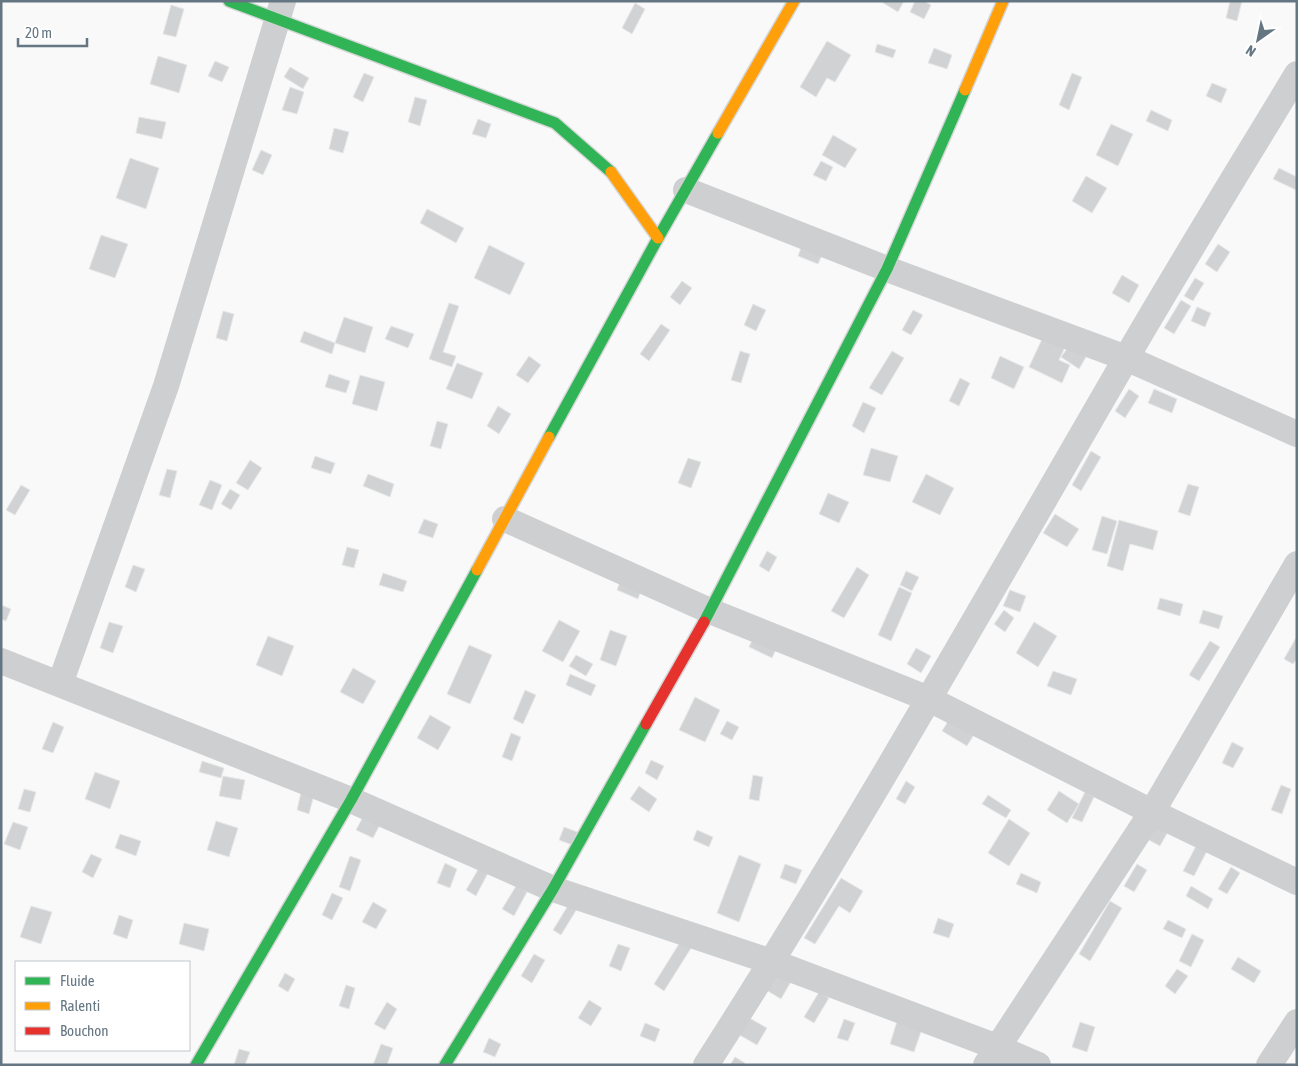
<svg xmlns="http://www.w3.org/2000/svg" width="1298" height="1066" font-family="'Asap Condensed',sans-serif">
<style>
.building{fill:#d0d2d3;stroke:#e8e8e8}
.lines{fill:none;stroke-linecap:round;stroke-linejoin:round}
.fast-casing{stroke:#d5d6d7;stroke-width:14}
.slow-casing{stroke:#d5d6d7;stroke-width:14}
.jam-casing{stroke:#d5d6d7;stroke-width:14}
.street{stroke:#cecfd0;stroke-width:26}
.fast{stroke:#30b455;stroke-width:11}
.slow{stroke:#ff9f0a;stroke-width:11}
.jam{stroke:#e5322d;stroke-width:11}
</style>
<rect width="100%" height="100%" fill="#f9f9f9"/>
<path class="building" d="M880,1H904L898,12Z
M915,1H924L931,5L924,19L910,12Z
M1230,1H1242L1237,21L1226,18Z
M635,3L645,9L632,34L622,28Z
M171,5L184,9L176,37L163,34Z
M827,41L851,55L835,82L827,78L816,97L800,87Z
M877,44L896,50L893,58L875,52Z
M934,48L952,55L947,69L928,63Z
M158,56L187,65L179,93L150,84Z
M215,61L229,67L222,82L208,76Z
M290,67L309,78L303,89L284,77Z
M364,73L374,77L363,102L353,97Z
M1072,73L1082,77L1069,110L1059,105Z
M1212,83L1227,89L1221,103L1206,96Z
M290,87L304,92L297,114L282,110Z
M415,97L427,100L420,126L408,122Z
M1151,110L1172,120L1168,131L1146,121Z
M139,117L166,122L162,139L136,133Z
M478,119L491,124L486,138L472,134Z
M1111,124L1133,134L1118,166L1096,155Z
M334,128L349,132L343,153L329,149Z
M833,135L857,149L845,168L822,155Z
M261,150L272,155L263,175L252,170Z
M130,158L159,168L146,209L116,198Z
M821,161L833,167L826,181L813,175Z
M1279,168L1297,177L1296,190L1273,179Z
M1086,176L1107,188L1092,213L1072,201Z
M427,209L464,228L456,243L420,223Z
M101,235L128,244L115,278L89,269Z
M1218,244L1230,252L1217,272L1205,264Z
M489,245L525,263L510,295L474,278Z
M802,245L823,253L818,264L798,256Z
M1122,275L1139,285L1129,303L1112,293Z
M1195,278L1204,283L1193,301L1184,296Z
M682,281L692,288L680,305L670,297Z
M1181,300L1191,306L1174,334L1164,328Z
M449,303L459,306L443,352L456,356L452,367L429,359Z
M753,304L766,310L756,331L744,325Z
M1197,307L1211,313L1205,327L1191,321Z
M913,310L923,315L911,335L902,330Z
M223,311L234,314L227,341L216,338Z
M344,317L373,327L365,353L335,343Z
M661,324L670,330L649,361L640,354Z
M391,326L414,334L408,348L385,339Z
M304,331L335,343L332,354L300,342Z
M1043,337L1065,347L1059,360L1070,365L1062,383L1029,367Z
M1069,346L1086,357L1079,369L1061,357Z
M740,351L750,354L741,383L731,380Z
M892,351L904,358L882,395L869,388Z
M529,356L541,365L528,383L516,375Z
M1000,356L1024,367L1014,389L991,378Z
M457,363L483,373L472,399L446,389Z
M329,374L350,381L346,393L325,387Z
M360,375L385,382L377,411L352,404Z
M960,378L970,383L959,406L949,401Z
M1129,389L1139,396L1125,418L1115,411Z
M1154,389L1177,399L1172,413L1148,403Z
M863,402L876,408L864,433L852,426Z
M498,406L511,414L499,434L487,426Z
M437,421L448,424L441,449L430,446Z
M871,448L898,456L890,482L863,475Z
M1091,451L1101,457L1081,491L1072,485Z
M315,456L335,463L331,474L311,468Z
M688,458L701,462L691,488L678,483Z
M250,460L262,468L248,490L236,483Z
M167,469L177,471L170,498L159,495Z
M368,474L394,484L390,497L363,486Z
M926,474L954,488L940,515L912,502Z
M210,480L222,485L212,510L199,505Z
M1188,484L1199,487L1190,516L1178,512Z
M21,485L30,490L15,515L6,510Z
M230,489L240,495L231,510L221,504Z
M828,493L849,502L839,523L819,514Z
M1055,514L1079,529L1067,547L1043,533Z
M1102,516L1117,521L1107,554L1092,550Z
M424,519L438,524L433,538L418,533Z
M1119,520L1158,531L1153,550L1130,544L1123,571L1107,566Z
M347,547L359,550L354,568L342,565Z
M767,551L777,557L769,572L759,566Z
M133,565L145,569L136,592L125,587Z
M857,567L869,575L844,618L831,611Z
M906,571L919,577L912,591L900,585Z
M383,573L407,581L403,592L379,585Z
M621,579L642,588L638,599L617,590Z
M899,587L912,593L891,641L878,635Z
M1010,590L1026,596L1020,612L1003,606Z
M1160,598L1183,604L1180,616L1157,609Z
M1,605L11,609L6,621L1,619Z
M1004,610L1014,618L1005,632L994,624Z
M1203,610L1223,616L1219,629L1199,623Z
M559,620L580,631L563,662L542,651Z
M109,622L123,626L113,653L100,648Z
M1034,622L1057,636L1038,667L1016,653Z
M610,630L627,636L616,666L600,660Z
M755,634L778,645L772,658L749,647Z
M268,636L294,646L282,676L256,665Z
M1297,636V659L1293,664L1284,659Z
M1210,641L1220,647L1199,681L1189,675Z
M469,645L492,655L470,704L447,694Z
M916,648L931,656L921,673L907,664Z
M576,655L593,664L586,676L569,666Z
M353,668L376,681L363,704L340,692Z
M1053,671L1077,679L1071,695L1047,686Z
M570,674L596,685L591,696L566,685Z
M525,690L536,695L523,724L513,719Z
M695,697L720,710L705,742L679,730Z
M430,715L451,727L438,750L417,738Z
M950,718L975,733L967,746L942,731Z
M727,721L739,727L732,740L720,734Z
M53,722L64,727L53,753L42,749Z
M511,733L521,737L512,761L502,757Z
M1232,742L1244,748L1233,768L1222,763Z
M651,760L664,766L657,780L645,773Z
M202,761L224,768L221,778L199,772Z
M95,772L120,781L110,809L85,799Z
M753,775L763,777L759,801L749,799Z
M223,776L245,780L241,800L219,796Z
M906,781L915,787L905,804L896,799Z
M1281,785L1291,789L1282,814L1271,810Z
M639,786L657,799L649,812L630,799Z
M24,789L36,792L30,812L18,809Z
M1059,791L1079,804L1067,823L1047,810Z
M301,792L314,795L309,814L297,810Z
M1085,792L1094,797L1082,822L1072,818Z
M988,795L1011,810L1006,818L982,804Z
M365,813L382,821L373,838L356,830Z
M1009,819L1030,833L1009,866L988,853Z
M216,821L238,828L229,857L207,850Z
M13,822L28,827L20,850L4,844Z
M1159,822L1170,828L1160,846L1149,840Z
M564,827L580,833L575,846L559,840Z
M697,830L713,837L709,847L693,840Z
M120,834L141,841L136,856L115,848Z
M1197,844L1208,849L1194,876L1183,871Z
M91,854L102,859L93,878L82,872Z
M739,855L761,864L739,922L717,913Z
M350,856L361,860L350,891L339,887Z
M445,863L457,869L450,888L437,883Z
M785,864L802,870L796,884L780,878Z
M1137,864L1147,870L1134,892L1124,886Z
M1231,867L1240,873L1227,894L1218,889Z
M479,868L488,873L476,896L466,890Z
M1021,873L1041,882L1037,893L1016,884Z
M841,878L863,891L850,913L839,906L815,944L804,938Z
M516,886L527,892L514,916L502,909Z
M1191,886L1213,899L1208,909L1186,896Z
M332,893L343,898L332,920L322,915Z
M572,899L580,904L561,935L553,930Z
M1110,901L1122,908L1090,961L1079,954Z
M373,902L387,910L376,929L362,922Z
M31,906L52,912L41,944L20,937Z
M119,915L133,920L127,939L113,934Z
M938,918L954,924L949,938L933,933Z
M1168,920L1186,929L1182,938L1163,929Z
M184,923L209,929L204,951L179,944Z
M1192,934L1204,940L1191,967L1179,961Z
M682,939L693,945L664,991L654,984Z
M618,944L630,948L621,971L609,966Z
M534,954L545,960L532,983L521,976Z
M1238,957L1261,971L1254,983L1231,969Z
M779,969L793,978L781,999L766,990Z
M1177,969L1188,976L1175,994L1165,986Z
M285,973L295,979L288,992L278,986Z
M346,985L355,988L349,1009L339,1006Z
M819,992L829,998L814,1023L804,1017Z
M589,1000L602,1008L591,1026L578,1018Z
M387,1002L397,1009L385,1030L374,1024Z
M746,1016L767,1028L757,1045L736,1033Z
M898,1018L923,1026L914,1052L890,1044Z
M844,1019L855,1023L848,1041L837,1038Z
M1080,1022L1095,1027L1087,1052L1072,1047Z
M645,1023L660,1029L655,1042L640,1036Z
M489,1038L501,1044L495,1057L483,1052Z
M381,1044L393,1048L387,1065H373Z
M239,1049L250,1052L245,1065H234Z
M735,1057L745,1063L744,1065H730Z"/>
<g class="lines">
<defs>
<path id="fast" d="M229,1L555,123L611,172
M549,437L658,238L718,133
M704,622L887,269L965,90
M196,1065L351,800L477,570
M445,1065L553,889L646,724"/>
<path id="slow" d="M965,90L1003,1
M718,133L794,1
M611,172L658,238
M477,570L549,437"/>
<path id="jam" d="M646,724L704,622"/>
</defs>
<use href="#fast" class="fast-casing"/>
<use href="#slow" class="slow-casing"/>
<use href="#jam" class="jam-casing"/>
<path class="street" d="M686,190L887,269L1126,358L1297,434
M505,519L710,611L929,699L1152,812L1297,882
M1,661L351,800L553,889L772,962L997,1047L1038,1065
M60,684L166,386L283,1
M706,1065C853,836 987,598 1124,362C1180,265 1239,170 1297,74
M986,1065L1152,812L1297,564
M1269,1065L1297,1022"/>
<use href="#fast" class="fast"/>
<use href="#slow" class="slow"/>
<use href="#jam" class="jam"/>
</g>
<rect width="1298" height="1066" fill="none" stroke="#657683" stroke-width="5"/>
<rect x="15" y="961" width="175" height="90" fill="#ffffff" stroke="#c1c8cd"/>
<rect x="25" y="977" width="25" height="8" fill="#30b455" stroke="#c1c8cd"/>
<text x="60" y="986" font-size="15" fill="#657683">Fluide</text>
<rect x="25" y="1002" width="25" height="8" fill="#ff9f0a" stroke="#c1c8cd"/>
<text x="60" y="1011" font-size="15" fill="#657683">Ralenti</text>
<rect x="25" y="1027" width="25" height="8" fill="#e5322d" stroke="#c1c8cd"/>
<text x="60" y="1036" font-size="15" fill="#657683">Bouchon</text>
<g transform="translate(1258 40) rotate(213)" stroke="#ffffff" stroke-width="4" paint-order="stroke">
<path d="M0-4L9 19L0 12L-9 19Z" fill="#657683"/>
<text y="-8" font-size="14" font-weight="bold" text-anchor="middle" fill="#657683">N</text>
</g>
<path d="M18 38v8h69v-8" fill="none" stroke="#657683" stroke-width="2.5"/>
<text x="25" y="38" font-size="15" fill="#657683" stroke="#ffffff" stroke-width="4" paint-order="stroke">20 m</text>
</svg>
